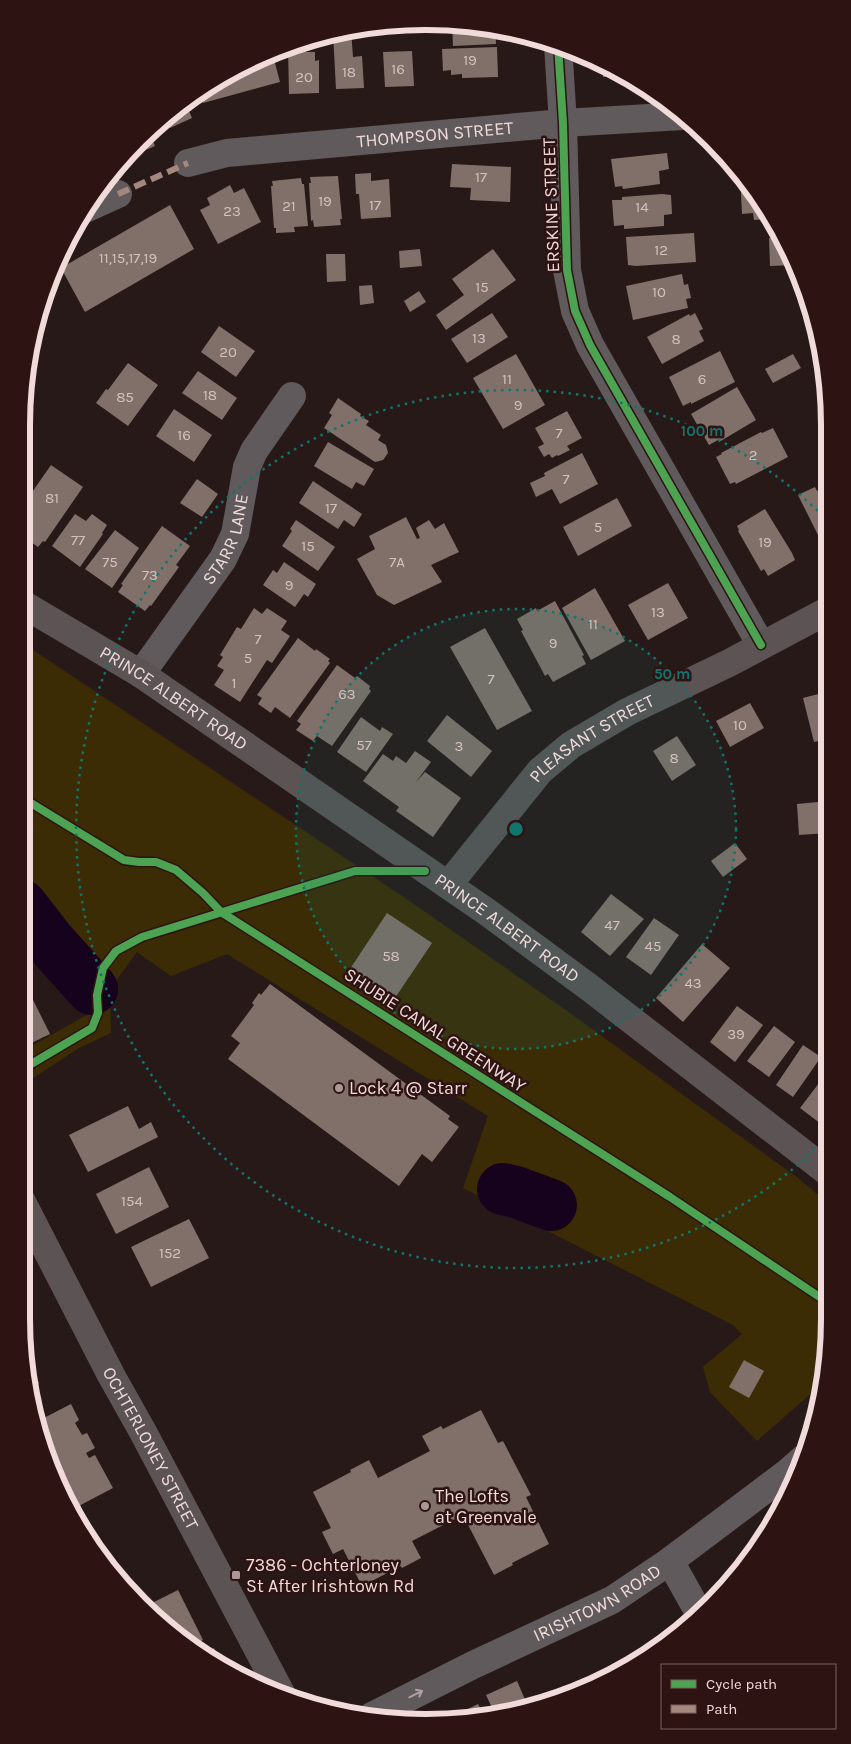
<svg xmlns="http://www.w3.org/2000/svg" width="851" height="1744" font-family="Karla,sans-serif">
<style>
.green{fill:#3c2c05}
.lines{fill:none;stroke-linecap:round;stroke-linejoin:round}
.river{stroke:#17021d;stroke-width:52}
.building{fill:#817069}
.street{stroke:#605a5c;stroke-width:28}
.secondary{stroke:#5b5354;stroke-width:28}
.quiet{stroke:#a5887d;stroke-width:6;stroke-dasharray:12 6;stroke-linecap:butt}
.cycleway-casing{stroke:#2e1313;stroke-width:11}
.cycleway{stroke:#4ca352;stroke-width:8}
.oneway{stroke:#afa1a1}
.ring{fill:none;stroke:#0f766e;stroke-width:2.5;stroke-dasharray:2.5 5}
.poi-dot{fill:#aa9796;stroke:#2e1313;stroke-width:2}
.labels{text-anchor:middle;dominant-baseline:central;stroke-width:5;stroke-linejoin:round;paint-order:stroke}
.number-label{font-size:15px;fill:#d4c0be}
.street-label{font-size:18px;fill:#f0dbda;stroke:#2e1313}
.poi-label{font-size:18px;fill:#f0dbda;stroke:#2e1313;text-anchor:start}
.rim{fill:none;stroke:#f0dbda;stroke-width:6}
.centre{fill:#0f766e;stroke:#2e1313;stroke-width:2.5}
.ring-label{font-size:15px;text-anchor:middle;font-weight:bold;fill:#0f766e;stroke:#2e1313;stroke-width:5;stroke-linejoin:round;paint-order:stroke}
</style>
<rect width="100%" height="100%" fill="#281919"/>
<path class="green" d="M21,642L411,902L570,1013L798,1178L829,1204L830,1319L823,1383L757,1441L710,1392L703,1367L742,1334L733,1325L463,1188L488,1116L227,954L171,976L137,952L110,989L111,1033L79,1048L21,1086V1052L94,1011L21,941Z"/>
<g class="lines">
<path class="river" d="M21,905L49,941L92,989
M503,1189L516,1192L551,1205"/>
</g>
<path class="building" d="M452,24L495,28L496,44L453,46Z
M347,29H351L353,57L362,56L364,88L336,89L333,33Z
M305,42V52H315V61L319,60V93L289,94L288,47Z
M497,47L498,77L462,78V74L451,75V70L443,71L442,49Z
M412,51L414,86L385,87L383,52Z
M272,52L280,82L203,103L199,91L201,89Z
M602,65L617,73L623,77H603Z
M188,100L192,110L189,111L192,118L170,128L167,121L164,123L163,121Z
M149,132L155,146L123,160L140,139Z
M667,153L669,169L659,171L660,184L623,189L622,186L615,187L611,159Z
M452,164L511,167L510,202L470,200L471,188L450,187Z
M371,173V181L389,179L391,217L361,219L359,194H356L355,174Z
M740,173L746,180L769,219L754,220L753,213L742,214Z
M338,176L342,219H340L341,225L314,227L313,220L311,221L309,183H311L310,177Z
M301,178L302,184H304L308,226L294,227L295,232L276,233V228H274L271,186H273L272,181Z
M230,185L234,193L244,188L261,222L218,244L200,210L210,205L207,198Z
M662,194L671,195L672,214L664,215V226L624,229V225L614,226L612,200H622V197Z
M170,205L194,249L85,312L61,268Z
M694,233L696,262L636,266L628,265L626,237Z
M780,237L794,263V265L770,266L769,238Z
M420,249L422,266L400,268L399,251Z
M493,249L516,280L446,330L436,315L464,295L452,279Z
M326,254H345L346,281L327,282Z
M682,274L684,285L688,284L691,298L686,299L688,308L633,320L626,286Z
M372,285L374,303L360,305L359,286Z
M419,291L426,302L410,312L404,301Z
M492,313L508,337L467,363L451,339Z
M695,313L703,329L699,331L704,341L662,364L647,337L689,314L690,316Z
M219,326L255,351L236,377L201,352Z
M720,351L735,382L691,404V402L683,406L669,377Z
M516,354L545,405L503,429L473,378Z
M793,354L801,368L773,383L765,369Z
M128,363L158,385L128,426L96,403L106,389L108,390Z
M198,371L237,398L222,420L182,393Z
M737,387L756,420L719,442L718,440L709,445L691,414Z
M338,398L361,414L360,416L369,421L366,425L381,435L378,440L386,445L388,453L383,460L375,462L324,428L332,415L329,413Z
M174,409L212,435L194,462L156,436Z
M567,411L582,438L567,446L570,450L558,456L557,455L552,458L549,454L544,457L538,447L544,444L535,428Z
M773,428L788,457L736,484L735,482L730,484L716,457L722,454L721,453L761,432L762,433Z
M328,442L374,469L364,486L356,482L352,489L314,466Z
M582,453L598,484L560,504L552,489L536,497L530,483L545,476L544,473Z
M51,465L83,487L45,542L43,541L38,547L21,535V508Z
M197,479L218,494L202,517L180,503Z
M313,481L362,514L354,527L344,520L338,529L299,503Z
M827,485V542L825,539L821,541L798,495L815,487L817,491Z
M617,498L632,526L578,556L563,527Z
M765,509L792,553L795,560L768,576L764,569L761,571L738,531L739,530L737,526Z
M75,514L86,521L92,514L107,525L102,533L103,534L80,567L52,546Z
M406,517L417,539L420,538L416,528L429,520L435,529L444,523L459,552L431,565L442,582L394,605L377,595L357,559L375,549L369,536Z
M296,520L335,547L318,571L282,546L292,531L290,529Z
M162,526L190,546L176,565L179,567L151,606L150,605L145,611L118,592L123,585L121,584Z
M115,530L139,548L112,588L85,569Z
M284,562L316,584L308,597L304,594L295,607L263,585L273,570L277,573Z
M668,583L688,618L648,640L628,605Z
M595,588L625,641L591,660L562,608Z
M555,601L584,655L582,656L586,664L553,682L548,674L545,676L521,631L523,630L517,619L536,608L537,611Z
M254,608L262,614L267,608L287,621L281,630L290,636L272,663L267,660L240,702L214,685L224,670L217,666L223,657L220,655L237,627L241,629Z
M485,628L532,711L497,730L450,647Z
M298,638L315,651L316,649L330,659L328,661L330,663L290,718L275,707L271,713L258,704L262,698L257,695Z
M337,665L355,678L357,676L370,686L369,689L371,691L332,746L317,736L313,741L296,730L301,724L297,721Z
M825,673L827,683L828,739L814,742L803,698L822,693L818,675Z
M750,703L764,728L730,747L716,721Z
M447,715L492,751L471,777L427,741Z
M361,717L380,731L382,727L393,734L366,772L337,752Z
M677,736L696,765L672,781L653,751Z
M415,751L431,762L416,782L425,772L461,798L433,837L396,811L399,807L363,781L383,754L393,761L396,756L406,763Z
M828,801V833L799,835L797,804Z
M735,843L747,859L723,877L711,861Z
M611,894L644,919L610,956L581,932Z
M387,913L432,943L395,998L350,969Z
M654,918L679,935L651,975L626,957Z
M702,944L730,968L683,1022L656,998Z
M270,984L450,1116L448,1119L459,1127L432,1162L422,1154L399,1186L228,1059L240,1043L231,1036L254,1005L252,1003L259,993L261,995Z
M30,994L50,1034L21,1048V999Z
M737,1006L763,1025L735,1062L710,1042Z
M774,1026L795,1042L769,1077L747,1061Z
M803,1045L821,1057L793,1097L776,1085Z
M829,1070V1130L800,1108Z
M128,1106L139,1129L151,1122L158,1137L88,1172L69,1135Z
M149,1167L169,1207L116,1234L96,1194Z
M189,1219L209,1258L151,1287L131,1247Z
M744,1360L764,1371L749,1398L729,1387Z
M29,1364L39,1383L33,1387L29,1365Z
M71,1404L79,1420L75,1423L82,1435L87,1433L95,1448L86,1453L89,1458L95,1455L113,1488L75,1508L43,1449L38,1421Z
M481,1410L498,1443L503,1441L531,1495L526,1497L549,1544L512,1563L513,1565L494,1575L463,1515L412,1541L421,1558L402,1568L401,1566L362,1586L343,1549L333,1554L322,1532L331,1528L313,1492L351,1472L350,1470L369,1460L378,1478L430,1451L422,1436L441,1426L443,1429Z
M178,1590L203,1640L192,1646L148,1605Z
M214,1648L223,1667L200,1654Z
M517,1681L527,1704L495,1714L486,1695Z
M478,1704L485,1717L478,1719L450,1718Z"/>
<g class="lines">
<g class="street">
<path d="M558,45L563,123L567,270L575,311L590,345L761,645"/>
<path id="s1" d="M188,163L227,153L563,123L683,116"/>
<path d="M85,209L118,194"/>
<path id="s2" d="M141,674L223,559L235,534L247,467L254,451L292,396"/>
<path d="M670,1561L699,1613"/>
<path id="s3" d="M372,1716L473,1665L612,1600L670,1561L787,1473L804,1458"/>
</g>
<g class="secondary">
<path id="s4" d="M21,603L141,674L487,912L590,988L829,1173"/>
<path id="s5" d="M448,885L540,771L571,745L627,712L729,663L827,611"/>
<path id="s6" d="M21,1200L111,1375L143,1432L282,1695"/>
</g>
<path class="quiet" d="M118,194L188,163"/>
<defs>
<path id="cycleway" d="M558,45L563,123L567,270L575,311L590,345L761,645
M21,797L124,860L139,862H156L176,870L203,893L221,912L670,1197L830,1304
M21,1070L92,1028L98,1013L97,995L103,968L116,951L142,937L355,871H425"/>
</defs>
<use href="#cycleway" class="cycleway-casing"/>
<use href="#cycleway" class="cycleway"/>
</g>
<defs><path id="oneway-shaft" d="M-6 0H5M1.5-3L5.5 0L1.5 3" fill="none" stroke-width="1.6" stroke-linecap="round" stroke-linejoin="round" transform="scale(1.25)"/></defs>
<use class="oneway" href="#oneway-shaft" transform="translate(416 1694) rotate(-27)"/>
<circle cx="516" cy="829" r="220" fill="#0f766e" fill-opacity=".12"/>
<g class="ring">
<circle cx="516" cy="829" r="220"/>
<path d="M826 1139A439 439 0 1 1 826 519"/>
</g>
<g class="poi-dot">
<circle cx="339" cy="1088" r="5"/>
<circle cx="425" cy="1506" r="5"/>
<rect x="231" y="1570" width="10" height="10" rx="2.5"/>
</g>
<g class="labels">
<g class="number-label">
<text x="470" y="60">19</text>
<text x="398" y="69">16</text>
<text x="349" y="72">18</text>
<text x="304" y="77">20</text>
<text x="481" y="177">17</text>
<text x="325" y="201">19</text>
<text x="375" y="205">17</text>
<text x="289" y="206">21</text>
<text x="642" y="207">14</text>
<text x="232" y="211">23</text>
<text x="661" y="250">12</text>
<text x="128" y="258">11,15,17,19</text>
<text x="482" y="287">15</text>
<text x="659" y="292">10</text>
<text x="479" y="338">13</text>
<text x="676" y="339">8</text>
<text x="228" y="352">20</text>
<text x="507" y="379">11</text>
<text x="702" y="379">6</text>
<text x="210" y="395">18</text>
<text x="125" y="397">85</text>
<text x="518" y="405">9</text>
<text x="559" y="433">7</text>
<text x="184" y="435">16</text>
<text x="753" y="455">2</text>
<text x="566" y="479">7</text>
<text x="52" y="498">81</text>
<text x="331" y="508">17</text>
<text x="598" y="527">5</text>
<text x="78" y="540">77</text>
<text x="765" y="542">19</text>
<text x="308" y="546">15</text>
<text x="110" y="562">75</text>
<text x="397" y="562">7A</text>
<text x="150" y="575">73</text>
<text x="289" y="585">9</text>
<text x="658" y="612">13</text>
<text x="593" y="624">11</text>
<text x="258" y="639">7</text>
<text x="553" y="643">9</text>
<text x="248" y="658">5</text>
<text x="491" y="679">7</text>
<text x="234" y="683">1</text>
<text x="347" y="694">63</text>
<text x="740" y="725">10</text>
<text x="364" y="745">57</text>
<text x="459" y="746">3</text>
<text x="674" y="758">8</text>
<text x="612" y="925">47</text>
<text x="653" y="946">45</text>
<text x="391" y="956">58</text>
<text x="693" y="983">43</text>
<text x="736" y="1034">39</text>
<text x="132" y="1201">154</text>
<text x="170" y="1253">152</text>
</g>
<g class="street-label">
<text stroke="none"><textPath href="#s1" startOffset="249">THOMPSON STREET</textPath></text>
<text transform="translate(551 205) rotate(-92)">ERSKINE STREET</text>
<text stroke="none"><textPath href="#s2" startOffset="161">STARR LANE</textPath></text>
<text stroke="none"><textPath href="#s4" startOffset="180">PRINCE ALBERT ROAD</textPath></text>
<text stroke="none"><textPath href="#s5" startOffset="208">PLEASANT STREET</textPath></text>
<text stroke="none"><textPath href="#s4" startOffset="585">PRINCE ALBERT ROAD</textPath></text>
<text transform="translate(435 1030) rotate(33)">SHUBIE CANAL GREENWAY</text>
<text stroke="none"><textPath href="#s6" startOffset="280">OCHTERLONEY STREET</textPath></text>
<text stroke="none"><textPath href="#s3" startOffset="252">IRISHTOWN ROAD</textPath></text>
</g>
<g class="poi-label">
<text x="349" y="1088">Lock 4 @ Starr</text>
<text x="435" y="1496">The Lofts<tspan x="435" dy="21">at Greenvale</tspan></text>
<text x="246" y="1565">7386 - Ochterloney<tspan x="246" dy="21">St After Irishtown Rd</tspan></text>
</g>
</g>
<path d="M0 0H851V1744H0ZM425 30H426A395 395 0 0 1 821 425V1319A395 395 0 0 1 426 1714H425A395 395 0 0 1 30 1319V425A395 395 0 0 1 425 30Z" fill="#2e1313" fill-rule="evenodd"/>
<path class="rim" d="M425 30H426A395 395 0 0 1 821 425V1319A395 395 0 0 1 426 1714H425A395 395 0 0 1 30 1319V425A395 395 0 0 1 425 30Z"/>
<circle cx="516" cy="829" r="8" class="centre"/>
<g class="ring-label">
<text x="702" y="436">100 m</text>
<text x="672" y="679">50 m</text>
</g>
<rect x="661" y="1664" width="175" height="65" fill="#2e1313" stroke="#7c6363"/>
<rect x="671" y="1680" width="25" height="8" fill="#4ca352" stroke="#7c6363"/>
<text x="706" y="1689" font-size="15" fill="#f0dbda">Cycle path</text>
<rect x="671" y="1705" width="25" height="8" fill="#a5887d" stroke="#7c6363"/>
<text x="706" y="1714" font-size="15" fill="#f0dbda">Path</text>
</svg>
